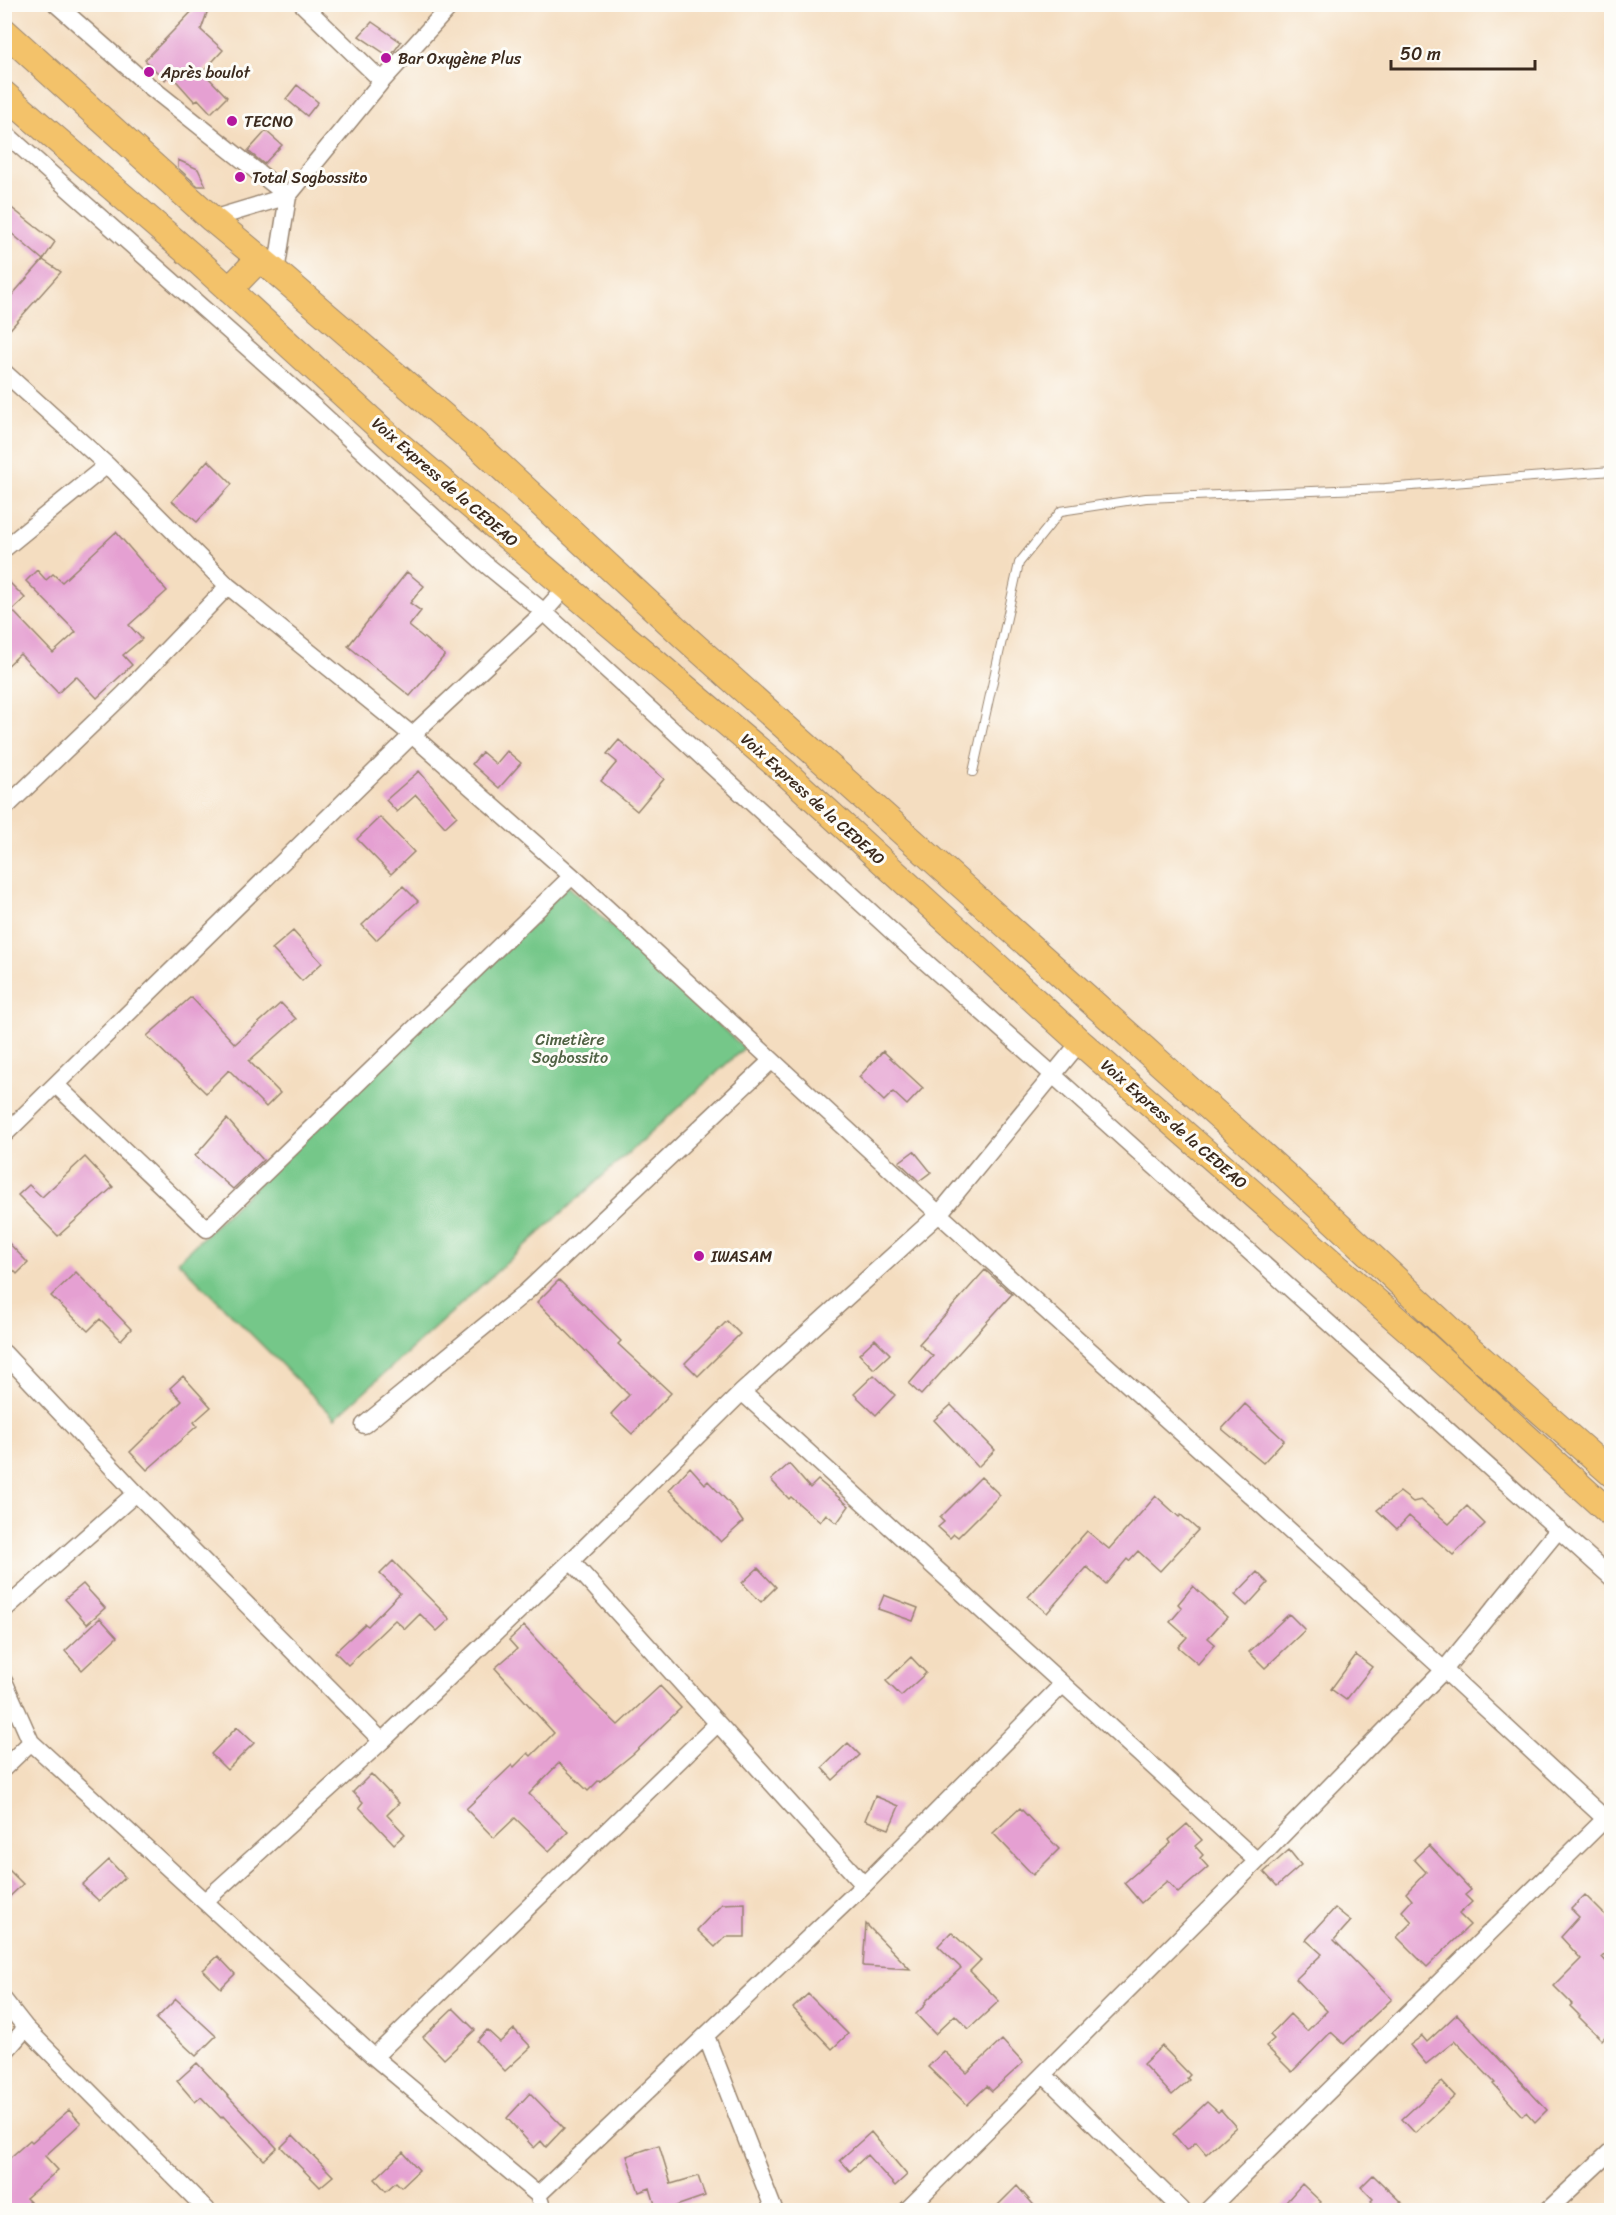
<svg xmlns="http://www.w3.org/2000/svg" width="1616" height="2215" font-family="Sriracha,sans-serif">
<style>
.green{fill:#75c789;stroke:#587854;stroke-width:1.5}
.building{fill:#e5a0d2}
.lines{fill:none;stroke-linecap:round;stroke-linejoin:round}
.service-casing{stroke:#98846f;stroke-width:10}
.minor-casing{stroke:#98846f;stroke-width:19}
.primary-casing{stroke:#98846f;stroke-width:28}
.service{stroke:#fff;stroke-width:8}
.minor{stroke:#fff;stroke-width:16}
.primary{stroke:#f3c26a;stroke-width:26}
.poi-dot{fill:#b5179e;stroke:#fdfcf7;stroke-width:2}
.labels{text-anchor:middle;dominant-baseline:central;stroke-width:6;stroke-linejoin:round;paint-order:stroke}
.poi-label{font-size:16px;fill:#3b2a1e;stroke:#fdfcf7;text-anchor:start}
.street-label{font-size:16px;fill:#3b2a1e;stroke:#fdfcf7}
.park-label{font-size:16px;fill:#4f6143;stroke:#fdfcf7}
</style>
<rect width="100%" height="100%" fill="#fdfcf7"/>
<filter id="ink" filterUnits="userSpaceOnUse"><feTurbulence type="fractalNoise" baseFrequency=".0167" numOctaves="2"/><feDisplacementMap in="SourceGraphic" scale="12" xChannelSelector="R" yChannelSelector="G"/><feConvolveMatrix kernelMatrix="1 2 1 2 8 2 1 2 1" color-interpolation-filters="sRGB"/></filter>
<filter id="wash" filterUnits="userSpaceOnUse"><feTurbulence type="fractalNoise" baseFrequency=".008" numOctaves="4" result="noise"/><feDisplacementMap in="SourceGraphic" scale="24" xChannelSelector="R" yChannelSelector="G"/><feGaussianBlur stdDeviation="1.35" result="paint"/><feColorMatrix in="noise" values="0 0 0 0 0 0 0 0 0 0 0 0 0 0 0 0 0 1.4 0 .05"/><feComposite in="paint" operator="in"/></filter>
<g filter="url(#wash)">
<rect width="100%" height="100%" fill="#f4ddc0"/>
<path class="green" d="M568,886L744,1048L335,1418L178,1261Z"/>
<g id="blocks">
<path class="building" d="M199,4H210L201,30L223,50L203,72L227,97L211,113L198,99L195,102L170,74L165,80L145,60Z
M372,22L401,42L390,57L359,36Z
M297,85L318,102L307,116L286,99Z
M266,131L282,145L264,164L248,151Z
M178,160L198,169L206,186H198L178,168Z
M4,202L55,242L43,260L4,227Z
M43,260L61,272L4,336V304Z
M208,460L232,484L197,522L172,501Z
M116,532L167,591L129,625L142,639L123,655L132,665L97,698L76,676L58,693L20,654L4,669V577L25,598L12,610L53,653L76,632L26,581L37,570L46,580L53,574L62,582Z
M407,572L424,586L410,603L421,611L409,626L445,655L410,696L348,646Z
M619,740L664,779L637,811L601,781L617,762L607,754Z
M507,751L521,763L499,788L472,764L482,752L496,764Z
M419,771L457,816L445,827L416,795L397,812L386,800Z
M380,817L414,852L391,874L357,839Z
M403,886L418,901L376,940L362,925Z
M293,931L322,963L302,981L272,949Z
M191,997L235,1044L281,1003L296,1019L249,1061L280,1093L266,1107L229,1070L206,1093L147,1036Z
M883,1051L923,1088L907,1105L893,1092L884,1101L859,1077Z
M227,1119L263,1160L233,1189L195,1156Z
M914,1151L931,1172L919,1181L899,1162Z
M85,1157L113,1187L58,1236L18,1195L29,1185L42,1197Z
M4,1238L28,1263L17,1274L4,1260Z
M985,1270L1012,1294L921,1395L909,1384L933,1356L919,1344Z
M76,1272L131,1329L121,1340L100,1319L88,1331L51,1296Z
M559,1280L621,1341L618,1344L671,1393L632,1434L611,1414L629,1395L537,1302Z
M727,1321L740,1334L698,1376L685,1363Z
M875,1339L890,1354L874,1369L859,1354Z
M874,1375L895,1395L876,1415L854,1394Z
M183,1376L211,1407L194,1422L197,1426L147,1470L130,1452L182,1401L170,1388Z
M1245,1404L1284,1440L1263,1463L1222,1429Z
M951,1405L995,1450L978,1467L934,1420Z
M789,1464L810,1488L818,1480L849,1506L837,1523L826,1514L820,1522L791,1497L789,1499L771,1480Z
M690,1467L705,1484L708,1481L732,1506L743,1522L721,1542L669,1490Z
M981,1477L1000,1495L958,1537L954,1534L950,1538L938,1527L944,1522L940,1518Z
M1400,1492L1413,1502L1421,1500L1449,1524L1467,1506L1485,1524L1453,1555L1409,1516L1397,1529L1377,1510Z
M1156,1496L1179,1517L1181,1515L1198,1530L1160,1571L1138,1551L1129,1561L1127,1559L1106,1584L1087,1567L1047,1613L1028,1597L1087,1531L1109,1549Z
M393,1561L450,1619L437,1631L420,1614L405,1629L395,1620L348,1665L335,1652L365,1624L368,1626L400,1593L380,1574Z
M758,1568L776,1587L761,1602L742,1583Z
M1257,1572L1268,1583L1247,1606L1235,1595Z
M83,1584L105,1608L87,1624L65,1599Z
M1193,1586L1227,1617L1208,1638L1215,1644L1198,1664L1178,1647L1187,1637L1170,1622L1182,1608L1178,1604Z
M884,1595L918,1608L913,1621L878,1609Z
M1289,1614L1305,1630L1265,1668L1249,1652Z
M100,1618L117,1637L82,1670L65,1651Z
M524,1626L587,1695L618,1725L660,1686L681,1708L633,1754L600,1781L599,1780L588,1791L559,1763L529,1794L568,1832L549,1851L515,1818L494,1838L466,1809L512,1765L514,1767L528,1753L531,1756L554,1733L495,1668L517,1649L509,1640Z
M1356,1655L1372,1667L1346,1700L1331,1689Z
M911,1657L926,1673L901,1696L886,1681Z
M237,1727L254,1743L227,1770L211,1754Z
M848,1743L860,1755L833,1780L822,1768Z
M371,1774L399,1803L387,1815L405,1834L394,1844L359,1807L363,1802L353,1792Z
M875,1796L899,1806L889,1829L865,1820Z
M1020,1808L1059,1849L1033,1875L993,1833Z
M1187,1824L1202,1840L1195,1846L1203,1855L1200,1858L1208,1867L1178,1893L1167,1881L1141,1903L1124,1883L1171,1843L1169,1840Z
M1429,1845L1471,1890L1465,1895L1472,1902L1459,1914L1470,1925L1427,1967L1397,1937L1412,1922L1402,1911L1412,1900L1406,1893L1426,1872L1414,1859Z
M1289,1850L1301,1865L1277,1886L1264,1872Z
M109,1860L125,1877L99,1901L82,1885Z
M4,1865L23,1884L4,1902Z
M1585,1895L1611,1921V1948L1602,1957L1611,1967V2030L1602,2040L1579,2017L1580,2016L1570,2006L1572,2004L1554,1986L1581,1959L1561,1937L1579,1917L1571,1909Z
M745,1903V1937H725L715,1947L697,1930L722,1904Z
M1335,1908L1351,1921L1334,1940L1392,1999L1344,2044L1331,2032L1292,2072L1266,2046L1274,2039L1270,2035L1290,2014L1307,2031L1327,2011L1296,1979L1322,1954L1306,1940Z
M866,1924L910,1969L863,1966Z
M951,1932L981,1960L970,1971L999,2001L969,2029L955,2015L935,2034L916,2014L926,2004L925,2002L961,1968L938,1946Z
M218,1956L235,1974L221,1988L203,1970Z
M808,1994L848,2034L832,2049L793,2008Z
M176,1999L216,2036L196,2056L156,2019Z
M453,2008L475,2030L444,2059L423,2037Z
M1457,2014L1547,2110L1535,2122L1526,2112L1522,2116L1493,2084L1495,2083L1455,2041L1426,2064L1410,2045L1422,2036L1427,2042Z
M514,2029L531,2047L505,2071L477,2041L487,2030L500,2042Z
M1002,2040L1023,2063L992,2091L987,2086L967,2105L928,2067L944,2051L967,2073Z
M1162,2046L1190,2075L1187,2078L1189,2080L1172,2095L1143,2064Z
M197,2063L277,2148L264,2160L223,2116L221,2118L201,2097L195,2102L177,2081Z
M1442,2082L1455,2096L1415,2133L1402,2119Z
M530,2093L564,2128L546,2147L541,2141L534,2148L507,2118Z
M1207,2102L1218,2112L1221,2110L1236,2127L1206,2154L1196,2142L1187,2150L1173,2134Z
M69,2110L81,2123L45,2156L58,2170L26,2198L39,2211H4V2163L30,2140L32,2142Z
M871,2132L907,2175L895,2186L867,2155L850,2171L840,2160Z
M293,2135L333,2176L320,2187L281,2147Z
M659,2145L671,2184L698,2176L705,2196L676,2206L677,2211H657L650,2188L639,2192L627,2156Z
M403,2152L419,2170L401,2187L396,2182L386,2191L375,2179Z
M1373,2175L1410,2211H1380L1371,2201L1373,2199L1361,2187Z
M1302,2184L1321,2202L1312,2211H1278Z
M1017,2186L1039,2211H992Z"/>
</g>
</g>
<g filter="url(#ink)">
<use href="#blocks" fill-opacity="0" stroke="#98846f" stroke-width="1.5"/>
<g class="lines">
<defs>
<path id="service" d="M973,772L1019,563L1061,511L1146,498L1385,488L1612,471"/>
<path id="minor" d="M56,4L148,85L288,196
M302,4L382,81
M4,132L319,411L484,563L544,612L910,948L1052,1074L1612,1578
M212,219L288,196
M276,272L288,196L382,81L452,4
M4,372L107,465L228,586L412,735L572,876L939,1214L1444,1670L1612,1825
M4,549L107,465
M4,809L124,694L228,586
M56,1085L207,1229L572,876
M4,1135L412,735L544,612L567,586
M4,1353L136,1493L382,1741
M742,1392L1257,1861
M364,1425L526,1292L771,1061
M571,1561L864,1885
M4,1610L136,1493
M4,1681L31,1742L374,2057L538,2195L543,2210
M4,1768L31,1742
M205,1901L382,1741L571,1561L742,1392L939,1214L1080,1042
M4,2000L26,2028L4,2053
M26,2028L207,2210
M706,2036L774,2210
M374,2057L717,1724
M1044,2075L1182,2210
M538,2195L864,1885L1063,1684
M907,2210L1257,1861L1444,1670L1559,1529
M1208,2210L1605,1819
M1548,2210L1612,2150"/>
<path id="primary" d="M4,31L212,219L276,272L484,451L686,638L1286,1176L1469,1348L1612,1474
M4,94L200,263L392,439L787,774L1080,1042L1410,1331L1612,1515
M229,290L260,258"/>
</defs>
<use href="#service" class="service-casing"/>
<use href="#minor" class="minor-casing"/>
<use href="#primary" class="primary-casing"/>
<use href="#service" class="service"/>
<use href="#minor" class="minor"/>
<use href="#primary" class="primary"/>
</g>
</g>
<g class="poi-dot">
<circle cx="386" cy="58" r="6"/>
<circle cx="149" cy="72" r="6"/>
<circle cx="232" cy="121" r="6"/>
<circle cx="240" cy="177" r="6"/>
<circle cx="699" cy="1256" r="6"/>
</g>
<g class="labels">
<g class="poi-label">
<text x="398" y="58">Bar Oxygène Plus</text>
<text x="161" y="72">Après boulot</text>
<text x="244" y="121">TECNO</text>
<text x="252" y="177">Total Sogbossito</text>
<text x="711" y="1256">IWASAM</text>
</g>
<g class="street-label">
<text transform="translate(445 482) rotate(41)">Voix Express de la CEDEAO</text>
<text transform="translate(813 799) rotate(42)">Voix Express de la CEDEAO</text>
<text transform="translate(1174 1124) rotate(41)">Voix Express de la CEDEAO</text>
</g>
<g class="park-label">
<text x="570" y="1039">Cimetière<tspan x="570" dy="18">Sogbossito</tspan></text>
</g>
</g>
<rect width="1616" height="2215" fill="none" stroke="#fdfcf7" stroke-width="24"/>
<path d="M1391 60v9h144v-9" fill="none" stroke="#3b2a1e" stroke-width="3"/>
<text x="1400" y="60" font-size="18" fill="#3b2a1e" stroke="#fdfcf7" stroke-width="4.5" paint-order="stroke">50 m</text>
</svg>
